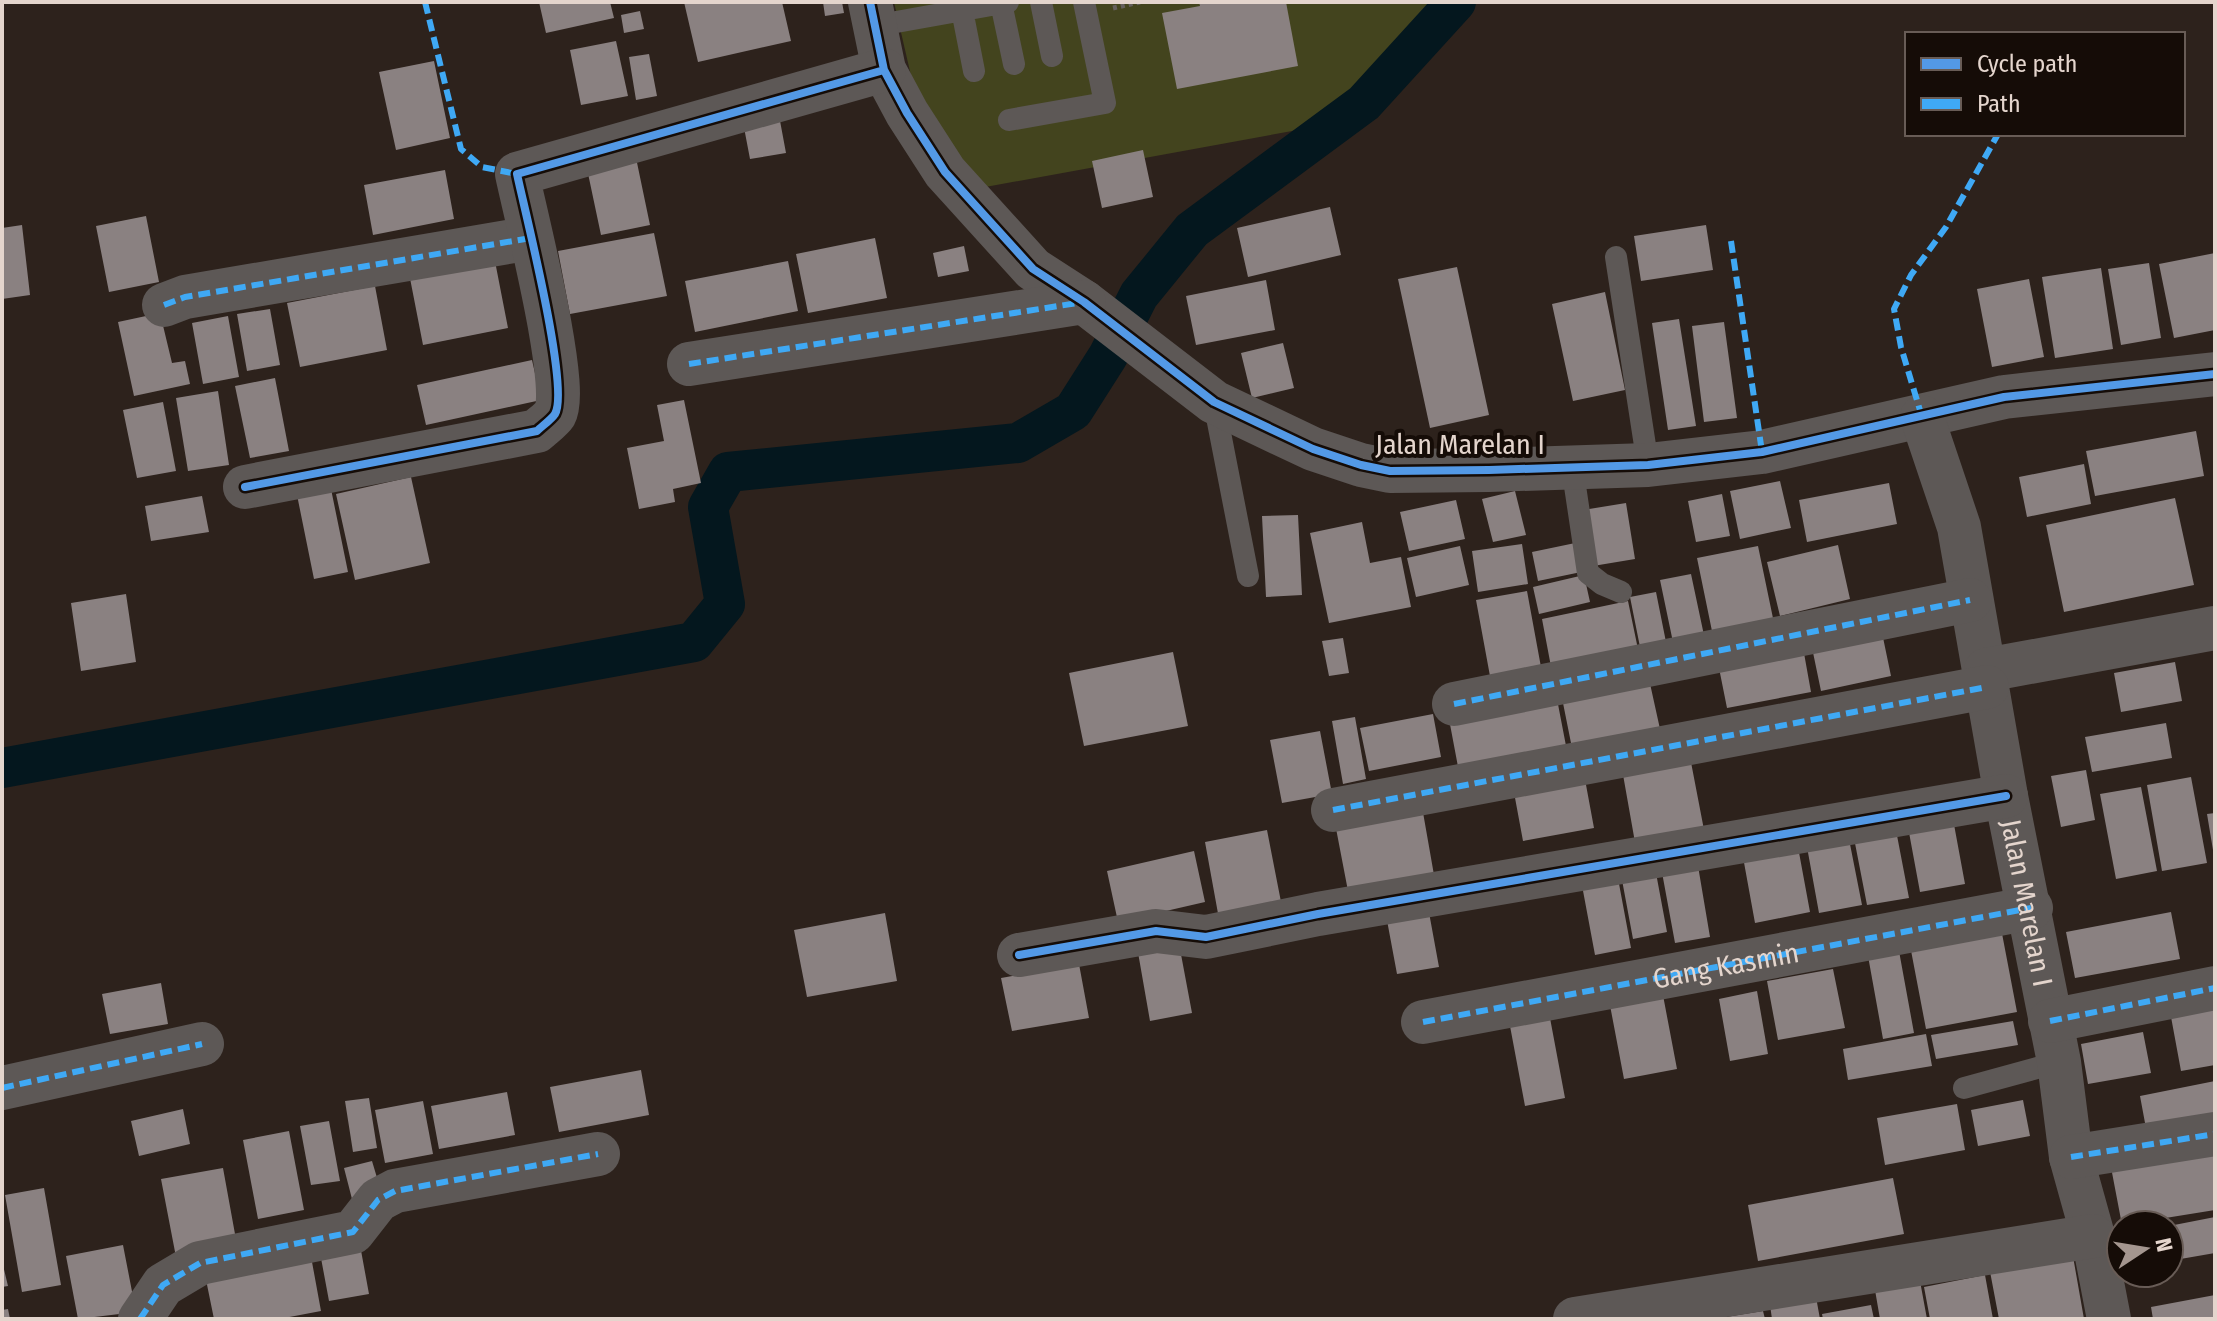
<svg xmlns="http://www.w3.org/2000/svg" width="2217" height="1321" font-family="'Fira Sans Condensed',sans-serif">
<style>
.green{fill:#43441e}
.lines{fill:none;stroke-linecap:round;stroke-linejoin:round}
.canal{stroke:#04171e;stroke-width:40}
.building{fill:#8a8181}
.path{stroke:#645f5c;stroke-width:5;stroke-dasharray:4 4;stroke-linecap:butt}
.service{stroke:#5d5856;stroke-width:22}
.minor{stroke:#5d5856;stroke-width:44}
.quiet{stroke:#3fa9f5;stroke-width:6;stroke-dasharray:12 6;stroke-linecap:butt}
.cycleway-casing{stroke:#150c07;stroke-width:13}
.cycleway{stroke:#5399e6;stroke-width:8}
.labels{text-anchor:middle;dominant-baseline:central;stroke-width:8;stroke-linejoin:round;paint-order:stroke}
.street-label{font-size:28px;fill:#e4d5cd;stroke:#150c07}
</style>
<rect width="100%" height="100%" fill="#2d221c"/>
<path class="green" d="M894,2H1456L1364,103L1303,129L958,192L921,119Z"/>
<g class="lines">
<path class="canal" d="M2,768L694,642L725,604L708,507L728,472L1018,443L1073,411L1108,356L1139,295L1192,230L1364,103L1456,2"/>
</g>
<path class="building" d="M539,2H610L614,18L546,33Z
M684,2H782L791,41L698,62Z
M823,2H842L844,13L825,16Z
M1199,2H1286L1298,66L1177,89L1162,13L1200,6Z
M640,11L644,29L624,33L621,15Z
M616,41L628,96L581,105L570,50Z
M649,54L657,96L636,100L629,57Z
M434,61L450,138L396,150L379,72Z
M778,110L786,153L750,159L742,117Z
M1143,150L1153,197L1102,208L1092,161Z
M635,153L650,225L601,235L586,164Z
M445,170L454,219L373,235L364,185Z
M1330,207L1341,255L1248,277L1237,228Z
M146,216L159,282L109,292L96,226Z
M22,225L30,295L2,299V228Z
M1706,225L1713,270L1641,281L1634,236Z
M654,233L667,296L570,314L558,251Z
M875,238L887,298L808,313L796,254Z
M964,246L969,271L938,277L933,253Z
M493,251L508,328L423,345L408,268Z
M2215,253V330L2174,338L2159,264Z
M788,261L798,311L695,332L685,281Z
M2149,263L2161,338L2121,345L2108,269Z
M1457,267L1489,415L1430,428L1398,279Z
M2101,268L2113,349L2055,358L2042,277Z
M2029,279L2044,357L1992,367L1977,289Z
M1266,280L1275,330L1196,345L1186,296Z
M375,286L387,350L300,367L287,303Z
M1605,292L1625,390L1573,401L1552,304Z
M270,309L280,365L247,371L237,314Z
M160,313L172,363L185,361L190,384L134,396L118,322Z
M228,316L239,377L203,384L192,323Z
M1679,319L1696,426L1668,430L1652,323Z
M1724,322L1737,418L1704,422L1692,326Z
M1283,343L1294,388L1252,398L1241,353Z
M532,360L541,400L426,425L417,385Z
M275,378L289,451L250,458L235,386Z
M218,391L229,465L188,471L176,398Z
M684,400L701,483L673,489L675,502L639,509L627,448L664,441L657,405Z
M163,402L176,471L137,478L123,410Z
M2196,431L2204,476L2095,496L2086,451Z
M2084,464L2091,504L2027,517L2019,477Z
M411,477L430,563L355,580L336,494Z
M1780,481L1791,528L1740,539L1730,491Z
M1889,483L1897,524L1807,542L1799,500Z
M331,489L348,572L314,579L297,495Z
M1515,491L1526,535L1493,542L1482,499Z
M1722,494L1730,536L1696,542L1688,501Z
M202,496L209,532L151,541L145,506Z
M2175,498L2194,585L2064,612L2046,525Z
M1456,500L1465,539L1409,551L1400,512Z
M1626,503L1635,559L1593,566L1583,510Z
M1298,515L1302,595L1266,597L1262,516Z
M1362,522L1370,563L1401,557L1411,607L1329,623L1310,533Z
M1580,542L1586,571L1538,581L1532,552Z
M1522,544L1528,584L1478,592L1472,551Z
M1838,545L1850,599L1780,616L1767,562Z
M1460,546L1469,585L1416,597L1407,558Z
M1758,546L1774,623L1713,636L1697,558Z
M1691,574L1705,640L1674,647L1660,580Z
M1584,575L1590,602L1539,614L1533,587Z
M1527,591L1543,678L1492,687L1476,600Z
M1656,592L1667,647L1641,652L1630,597Z
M126,594L136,662L81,671L71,603Z
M1628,601L1639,654L1552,672L1542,619Z
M1880,623L1891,676L1821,691L1810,638Z
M1343,638L1349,673L1329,676L1322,641Z
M1802,642L1811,692L1727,708L1717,658Z
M1173,652L1188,726L1084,746L1069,673Z
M2175,662L2182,701L2121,712L2114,673Z
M1649,679L1660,729L1572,748L1562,698Z
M1557,699L1567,751L1459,772L1449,719Z
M1433,714L1441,757L1369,771L1360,728Z
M1355,717L1366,779L1343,784L1332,721Z
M2166,723L2172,758L2092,772L2085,737Z
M1320,731L1332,794L1282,803L1270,740Z
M1690,757L1705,835L1636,848L1622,769Z
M2086,770L2095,820L2061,827L2051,776Z
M1584,774L1594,828L1523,841L1513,787Z
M2191,777L2207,863L2162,871L2147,785Z
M2141,787L2157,871L2116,879L2100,794Z
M1421,801L1434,875L1348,891L1334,818Z
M2215,813V850H2213L2207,814Z
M1953,819L1965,884L1920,892L1908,827Z
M1895,825L1909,898L1867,905L1853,833Z
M1267,830L1282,907L1219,919L1205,842Z
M1849,839L1862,905L1819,913L1807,847Z
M1798,847L1810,912L1755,923L1743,857Z
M1194,851L1205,902L1118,922L1107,871Z
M1697,860L1710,937L1675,943L1661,867Z
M1617,873L1631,948L1595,955L1581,880Z
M1656,873L1667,932L1633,939L1622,880Z
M1428,907L1439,967L1397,974L1386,915Z
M2171,912L2180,959L2075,978L2066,932Z
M885,913L897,981L807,997L794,930Z
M2000,923L2017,1012L1926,1029L1909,940Z
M1177,933L1192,1013L1150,1021L1136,941Z
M1899,951L1914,1033L1883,1039L1868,956Z
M1079,964L1089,1018L1012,1031L1001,978Z
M1833,969L1845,1028L1778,1040L1767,981Z
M161,983L168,1024L110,1034L102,994Z
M1662,990L1677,1069L1624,1079L1609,1000Z
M1757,991L1768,1054L1730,1061L1719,999Z
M2215,997V1065L2181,1071L2169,1006Z
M1547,1002L1565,1098L1525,1106L1507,1010Z
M2013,1021L2018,1045L1936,1059L1931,1035Z
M2143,1032L2151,1073L2088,1084L2081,1044Z
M1926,1034L1932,1066L1848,1080L1843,1049Z
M641,1070L649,1115L559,1132L550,1087Z
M2215,1081V1126L2148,1139L2140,1096Z
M507,1092L515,1135L439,1149L431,1106Z
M369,1098L377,1148L353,1152L345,1101Z
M2023,1100L2030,1136L1978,1146L1971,1110Z
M423,1101L433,1154L385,1163L375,1110Z
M1957,1104L1965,1150L1885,1165L1877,1118Z
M183,1109L190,1144L139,1156L131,1121Z
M329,1121L340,1181L311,1185L300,1126Z
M289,1131L304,1210L258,1219L243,1140Z
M2215,1142V1210L2122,1225L2110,1162Z
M372,1161L381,1191L352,1199L344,1168Z
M223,1168L237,1245L176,1257L161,1179Z
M1893,1178L1904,1234L1758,1261L1748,1205Z
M44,1188L61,1285L22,1292L5,1195Z
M2215,1217V1253L2169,1261V1226Z
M358,1234L369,1294L329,1301L318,1242Z
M123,1245L136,1312L78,1319L66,1256Z
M2071,1245L2084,1319H1999L1988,1261Z
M310,1251L321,1311L279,1319H214L204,1270Z
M2,1261L8,1286L2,1287Z
M1985,1275L1993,1319H1930L1924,1287Z
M1920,1281L1927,1319H1880L1875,1290Z
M2215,1295V1319H2153L2151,1307Z
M1816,1297L1820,1319H1772L1770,1305Z
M1871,1305L1874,1319H1823L1822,1314Z
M8,1309L10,1319H2V1310Z
M1763,1311L1765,1319H1726V1317Z"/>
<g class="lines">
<path class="path" d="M1113,8L1140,2"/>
<path class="service" d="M1041,2L1052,56
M1001,3L1014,64
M962,10L974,71
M874,26L1008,2
M1009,120L1105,103L1084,2
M1616,257L1648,465
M1214,402L1248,576
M1572,466L1588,573L1602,584L1621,592
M1964,1088L2059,1062"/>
<g class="minor">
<path d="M870,2L884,70L907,113L945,172L1033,269L1084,302L1214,402L1313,449L1361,465L1390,471L1489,470L1648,465L1762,452L2004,397L2215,374"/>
<path d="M164,305L185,297L531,238"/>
<path d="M689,364L1084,302"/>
<path id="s1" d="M1922,417L1959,527L2006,796L2059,1062L2071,1157L2093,1236L2109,1319"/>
<path d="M245,487L537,431C542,426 551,420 555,414C570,388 525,212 517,174L884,70"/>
<path d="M1986,670L2215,628"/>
<path d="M1454,704L1970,600"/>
<path d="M1333,810L1987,687"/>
<path d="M1019,955L1156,931L1206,937L1318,914L2006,796"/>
<path d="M2050,1021L2215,988"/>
<path id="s2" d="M1423,1022L2031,908"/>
<path d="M2,1088L202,1044"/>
<path d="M2071,1157L2215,1134"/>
<path d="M140,1319L163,1285L200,1263L353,1232L378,1200L395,1191L598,1154"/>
<path d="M1575,1319L2093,1236"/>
</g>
<path class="quiet" d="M425,2L461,149L482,167L517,174
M1731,241L1762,452
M164,305L185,297L531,238
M689,364L1084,302
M1922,417L1901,347L1894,309L1911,275L1946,227L1998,134
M1454,704L1970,600
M1333,810L1987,687
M2050,1021L2215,988
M1423,1022L2031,908
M2,1088L202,1044
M2071,1157L2215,1134
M140,1319L163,1285L200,1263L353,1232L378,1200L395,1191L598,1154"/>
<defs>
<path id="cycleway" d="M870,2L884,70L907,113L945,172L1033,269L1084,302L1214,402L1313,449L1361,465L1390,471L1489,470L1648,465L1762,452L2004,397L2215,374
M245,487L537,431C542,426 551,420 555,414C570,388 525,212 517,174L884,70
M1019,955L1156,931L1206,937L1318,914L2006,796"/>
</defs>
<use href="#cycleway" class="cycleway-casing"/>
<use href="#cycleway" class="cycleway"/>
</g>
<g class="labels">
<g class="street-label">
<text x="1460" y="444">Jalan Marelan I</text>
<text stroke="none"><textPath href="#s1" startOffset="498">Jalan Marelan I</textPath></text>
<text stroke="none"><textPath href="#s2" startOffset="308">Gang Kasmin</textPath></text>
</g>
</g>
<rect width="2217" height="1321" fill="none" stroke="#e4d5cd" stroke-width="8"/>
<rect x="1905" y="32" width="280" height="104" fill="#150c07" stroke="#685c56" stroke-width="2"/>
<rect x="1921" y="58" width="40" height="12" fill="#5399e6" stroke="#685c56" stroke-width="2"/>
<text x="1977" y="72" font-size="24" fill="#e4d5cd">Cycle path</text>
<rect x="1921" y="98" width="40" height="12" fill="#3fa9f5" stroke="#685c56" stroke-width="2"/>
<text x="1977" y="112" font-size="24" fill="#e4d5cd">Path</text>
<g transform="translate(2145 1249) rotate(78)"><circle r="38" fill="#150c07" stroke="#685c56" stroke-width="2"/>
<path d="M0-6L14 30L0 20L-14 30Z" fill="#a4968f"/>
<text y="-12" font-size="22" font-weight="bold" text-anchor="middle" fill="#e4d5cd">N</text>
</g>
</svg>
